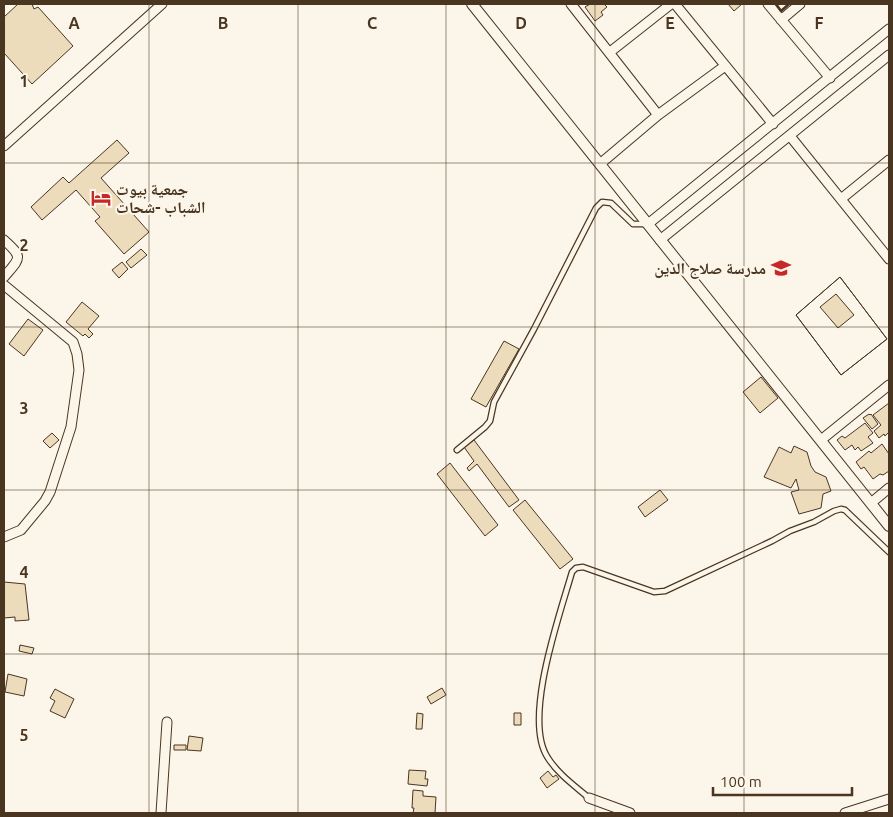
<svg xmlns="http://www.w3.org/2000/svg" width="893" height="817" font-family="Ubuntu,'Noto Naskh Arabic',sans-serif">
<style>
.building{fill:#ecdcbc;stroke:#4a3520;fill-rule:evenodd}
.lines{fill:none;stroke-linecap:round;stroke-linejoin:round}
.service-casing{stroke:#4a3520;stroke-width:7}
.minor-casing{stroke:#4a3520;stroke-width:11}
.tertiary-casing{stroke:#4a3520;stroke-width:12}
.service{stroke:#fbf6e9;stroke-width:4.5}
.minor{stroke:#fbf6e9;stroke-width:9}
.tertiary{stroke:#fbf6e9;stroke-width:10}
.wall{stroke:#4a3520;stroke-width:2.5}
.grid{fill:none;stroke:#4a3520;stroke-width:1;stroke-opacity:0.55}
.labels{text-anchor:middle;dominant-baseline:central;stroke-width:4;stroke-linejoin:round;paint-order:stroke}
.poi-label{font-size:16px;font-weight:bold;fill:#4a3520;stroke:#fbf6e9;text-anchor:start}
.grid-label{font-size:16px;text-anchor:middle;font-weight:bold;fill:#4a3520;stroke:#fbf6e9;stroke-width:4;stroke-linejoin:round;paint-order:stroke}
</style>
<rect width="100%" height="100%" fill="#fbf6e9"/>
<path class="building" d="M18,4H32L34,9L38,7L73,46L32,84L4,53V17Z
M590,4H604L607,7L601,12L603,15L595,21L585,7Z
M728,4H742L734,11Z
M117,140L129,153L101,178L149,232L124,254L95,221L100,217L76,190L42,220L31,207L63,177L69,183Z
M141,249L147,255L131,268L126,262Z
M122,262L128,269L119,278L112,270Z
M840,277L887,339L841,375L796,315ZM836,294L854,315L838,328L820,307Z
M840,277L887,339L841,375L796,315Z
M82,302L99,316L88,329L93,334L89,338L85,334L83,336L66,322Z
M28,319L43,330L24,356L9,344Z
M504,341L519,349L486,407L471,399Z
M761,377L778,398L760,413L743,392Z
M889,403V432L885,436L884,434L879,438L874,431L881,425L873,415Z
M869,414L870,415L871,414L878,424L872,429L863,418Z
M865,423L873,433L868,437L873,443L861,451L858,447L855,450L852,445L845,450L837,440L842,436L845,438Z
M52,433L59,440L50,448L43,441Z
M474,440L519,500L509,507L477,464L469,471L467,468L474,461L464,447Z
M882,444L889,454V471L883,475L880,474L873,479L864,467L861,469L856,462L869,451L871,453Z
M794,446L807,452L811,466L815,472L826,477L831,491L823,494L821,508L799,514L791,492L799,490L796,479L791,488L764,477L779,447L791,453Z
M450,463L498,525L485,536L437,474Z
M660,490L668,500L645,517L638,507Z
M525,500L573,559L560,569L513,510Z
M4,582L25,584L29,620L15,621V617L4,618Z
M20,645L34,648L32,654L19,651Z
M8,674L27,679L24,696L5,692Z
M442,688L446,695L431,704L427,697Z
M55,689L74,699L65,718L50,711L55,701L50,698Z
M417,713L423,714L422,729H416Z
M514,713H521V725H514Z
M189,736L203,738L201,751L187,750Z
M174,745H186V750H174Z
M409,770L426,771L425,779H428L427,786L408,784Z
M548,771L553,777L556,775L559,779L547,788L540,778Z
M413,790L423,791V796L436,797L435,813H413L414,808H412Z"/>
<g class="lines">
<defs>
<path id="service" d="M457,450L485,427L490,421L494,402L534,329L596,208L602,202L611,203L633,224H647
M589,798C575,786 558,774 548,758C522,720 560,614 572,572L576,568L583,567L654,592L665,591L772,541L790,531L814,522L834,511L841,509L845,510L889,552"/>
<path id="minor" d="M571,4L658,115
M675,4L773,124
M768,4L830,78
M781,20L800,4
M610,52L671,4
M790,136L889,259
M4,146L162,4
M600,164L658,115L725,66
M841,199L889,160
M648,224L889,29
M4,240C24,258 20,258 4,277
M660,240L889,55
M4,285L73,342L77,354L79,370L71,427L50,492L45,501L21,530L4,537
M821,440L889,385
M871,503L889,488
M589,798L630,813
M161,813L167,722
M845,813L889,799"/>
<path id="tertiary" d="M472,4L889,526"/>
</defs>
<use href="#service" class="service-casing"/>
<use href="#minor" class="minor-casing"/>
<use href="#tertiary" class="tertiary-casing"/>
<use href="#service" class="service"/>
<use href="#minor" class="minor"/>
<use href="#tertiary" class="tertiary"/>
<path class="wall" d="M776,4L781,11L789,4"/>
</g>
<path class="grid" d="M149,4V813M298,4V813M446,4V813M595,4V813M744,4V813M4,163H889M4,327H889M4,490H889M4,654H889"/>
<defs>
<symbol id="hotel-bare" viewBox="-9 -9 18 18"><path d="M-6-4.5h1.5V1H6V5H4.5V3h-9V5H-6ZM-4 0a1.8 1.8 0 1 1 3.6 0ZM.5 0V-2.5h3Q6-2.5 6 0Z" fill="#c62828" stroke="#fbf6e9" stroke-width="2.5" paint-order="stroke"/></symbol>
<symbol id="school-bare" viewBox="-9 -9 18 18"><path d="M0-5L7-2L0 1L-7-2ZM-4 1L0 2.5L4 1V4Q0 6-4 4Z" fill="#c62828" stroke="#fbf6e9" stroke-width="2.5" paint-order="stroke"/></symbol>
</defs>
<g fill-rule="evenodd">
<use href="#hotel-bare" x="87" y="184" width="28" height="28"/>
<use href="#school-bare" x="767" y="254" width="28" height="28"/>
</g>
<g class="labels">
<g class="poi-label">
<text x="116" y="189">جمعية بيوت<tspan x="116" dy="18">الشباب -شحات</tspan></text>
<text x="766" y="268" text-anchor="end">مدرسة صلاح الدين</text>
</g>
</g>
<g class="grid-label">
<text x="74" y="29">A</text>
<text x="223" y="29">B</text>
<text x="372" y="29">C</text>
<text x="521" y="29">D</text>
<text x="670" y="29">E</text>
<text x="819" y="29">F</text>
<text x="24" y="87">1</text>
<text x="24" y="251">2</text>
<text x="24" y="414">3</text>
<text x="24" y="578">4</text>
<text x="24" y="741">5</text>
</g>
<rect width="893" height="817" fill="none" stroke="#4a3520" stroke-width="10"/>
<path d="M713 787v8h139v-8" fill="none" stroke="#4a3520" stroke-width="2.5"/>
<text x="720" y="787" font-size="15" fill="#4a3520" stroke="#fbf6e9" stroke-width="4" paint-order="stroke">100 m</text>
</svg>
